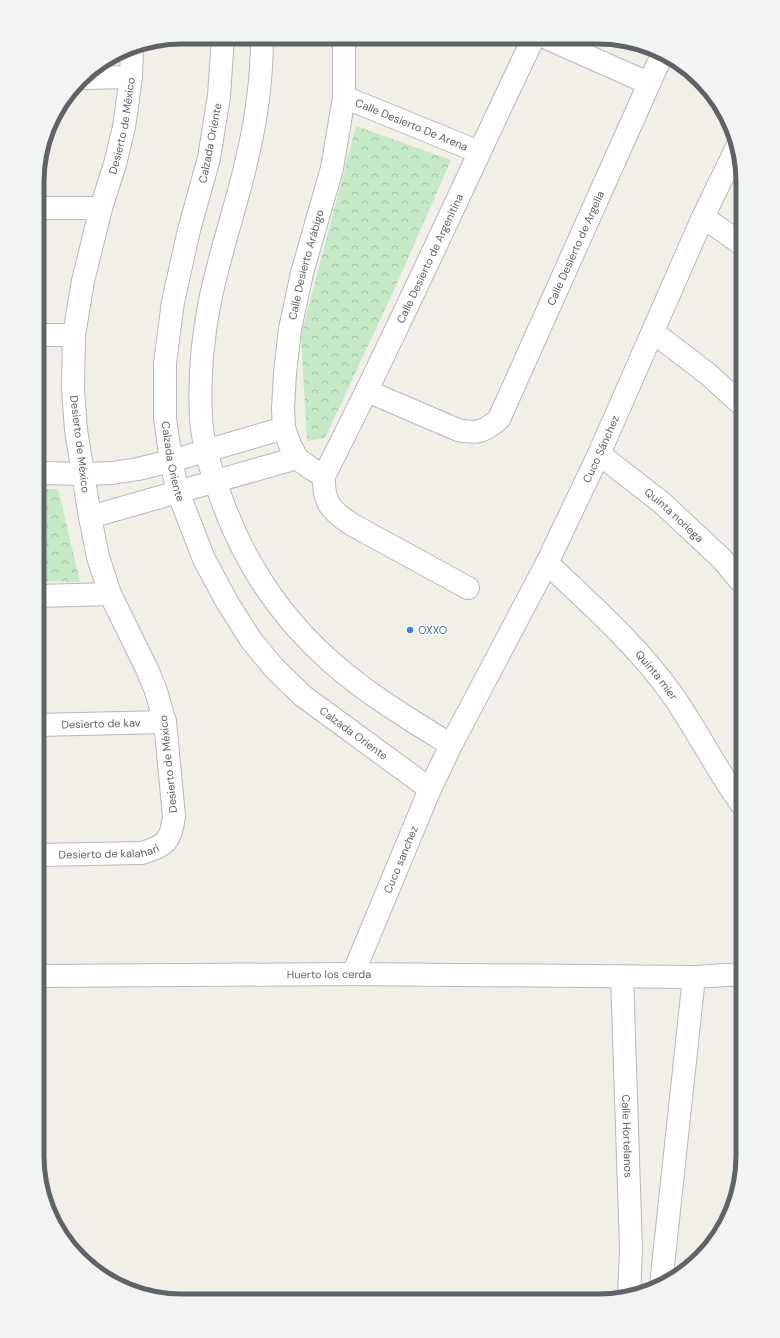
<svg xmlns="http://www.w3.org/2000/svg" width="780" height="1338" font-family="'DM Sans',sans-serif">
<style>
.park{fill:url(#park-crowns)}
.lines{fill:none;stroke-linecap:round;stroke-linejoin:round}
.minor-casing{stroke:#b5b8bc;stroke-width:24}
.minor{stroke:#fff;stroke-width:22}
.shop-dot{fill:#3f7fe0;stroke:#fff;stroke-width:1.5}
.labels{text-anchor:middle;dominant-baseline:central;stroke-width:3;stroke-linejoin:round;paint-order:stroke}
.street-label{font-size:11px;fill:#5f6368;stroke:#fff}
.shop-label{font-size:11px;fill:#366cbe;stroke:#fff;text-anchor:start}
.rim{fill:none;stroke:#5f6368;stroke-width:5}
</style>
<defs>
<pattern id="park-crowns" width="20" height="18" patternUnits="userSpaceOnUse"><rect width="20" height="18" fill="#c5e8c5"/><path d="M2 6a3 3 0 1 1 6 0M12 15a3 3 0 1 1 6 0" fill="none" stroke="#a3c0a4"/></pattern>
</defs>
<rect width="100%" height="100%" fill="#f1efe8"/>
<path class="park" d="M356,126L451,160L395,288L325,438L307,441L301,336Z
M38,489H58L80,582L38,581Z"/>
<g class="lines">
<defs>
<g id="minor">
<path id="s1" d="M223,37L219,96L209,158L189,230L173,302L165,363V418L171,461L178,492L204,559L227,602L251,640L274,668L303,696L430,789"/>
<path d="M262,37C262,80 256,122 246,163C235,211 218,258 209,306C202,343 199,379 201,416C202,442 210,468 219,492C241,557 278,615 330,661C367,694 409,719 451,745"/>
<path d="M549,39L648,83"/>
<path d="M83,78L131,77"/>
<path id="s2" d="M344,97L479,152"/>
<path d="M38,208H101"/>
<path d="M703,217L743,245"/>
<path d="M653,332L708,374L743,406"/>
<path d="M38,335H74"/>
<path id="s3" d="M367,391L458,430C477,434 484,432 499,419L661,57"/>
<path id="s4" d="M599,454L661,502L722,559L743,584"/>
<path d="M38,473L84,474L112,473L138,469L171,461L284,428"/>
<path id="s5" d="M324,476L310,468L297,458L290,445L284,428L283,409L285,373L290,329L302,273L332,168L344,97V38"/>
<path d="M90,517L297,458"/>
<path id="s6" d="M547,563C590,604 636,644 671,693C697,729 716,770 743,806"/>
<path id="s7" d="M468,588L351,524C330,510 323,502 324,476C398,332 463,185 533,39"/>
<path d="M38,596L110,594"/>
<path id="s8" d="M38,725L165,722"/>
<path id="s9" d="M37,855L142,853C166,846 171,841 174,816L165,722L156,691L147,669L110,594L98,557L90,517L76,430L73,390L74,335L83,281L101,208L115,164L124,127L131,77L132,47"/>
<path id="s10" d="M353,974L430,789L451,745L547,563L599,454L703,217L737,147"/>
<path id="s11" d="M37,976L353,974L694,977L743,974"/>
<path id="s12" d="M622,976L631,1249L629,1296"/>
<path d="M661,1285L694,977"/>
</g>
</defs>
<use href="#minor" class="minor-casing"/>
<use href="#minor" class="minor"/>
</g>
<circle class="shop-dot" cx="410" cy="630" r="4"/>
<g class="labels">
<g class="street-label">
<text stroke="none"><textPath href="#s2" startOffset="73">Calle Desierto De Arena</textPath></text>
<text stroke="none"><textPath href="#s9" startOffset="871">Desierto de México</textPath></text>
<text transform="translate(210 143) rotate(-79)">Calzada Oriente</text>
<text stroke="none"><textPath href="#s3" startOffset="331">Calle Desierto de Argelia</textPath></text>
<text stroke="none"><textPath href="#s7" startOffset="434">Calle Desierto de Argenitina</textPath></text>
<text stroke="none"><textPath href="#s5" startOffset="231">Calle Desierto Arábigo</textPath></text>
<text transform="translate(80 444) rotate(83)">Desierto de México</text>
<text stroke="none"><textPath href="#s10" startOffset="581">Cuco Sánchez</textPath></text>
<text stroke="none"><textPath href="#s1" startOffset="431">Calzada Oriente</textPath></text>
<text stroke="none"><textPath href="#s4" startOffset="97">Quinta noriega</textPath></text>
<text stroke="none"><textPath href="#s6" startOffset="157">Quinta mier</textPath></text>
<text stroke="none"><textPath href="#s8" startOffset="63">Desierto de kav</textPath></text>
<text stroke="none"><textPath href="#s1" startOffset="767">Calzada Oriente</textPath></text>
<text transform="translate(168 764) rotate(-96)">Desierto de México</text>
<text stroke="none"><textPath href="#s9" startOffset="72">Desierto de kalahari</textPath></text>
<text stroke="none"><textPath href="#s10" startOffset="124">Cuco sanchez</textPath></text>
<text stroke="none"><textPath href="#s11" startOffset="292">Huerto los cerda</textPath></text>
<text stroke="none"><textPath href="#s12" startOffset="160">Calle Hortelanos</textPath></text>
</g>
<g class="shop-label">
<text x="418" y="630">OXXO</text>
</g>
</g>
<path d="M0 0H780V1338H0ZM182 44H598A138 138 0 0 1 736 182V1156A138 138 0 0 1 598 1294H182A138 138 0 0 1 44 1156V182A138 138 0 0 1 182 44Z" fill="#f2f3f3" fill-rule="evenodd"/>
<path class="rim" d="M182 44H598A138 138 0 0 1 736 182V1156A138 138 0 0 1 598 1294H182A138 138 0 0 1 44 1156V182A138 138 0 0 1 182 44Z"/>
</svg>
